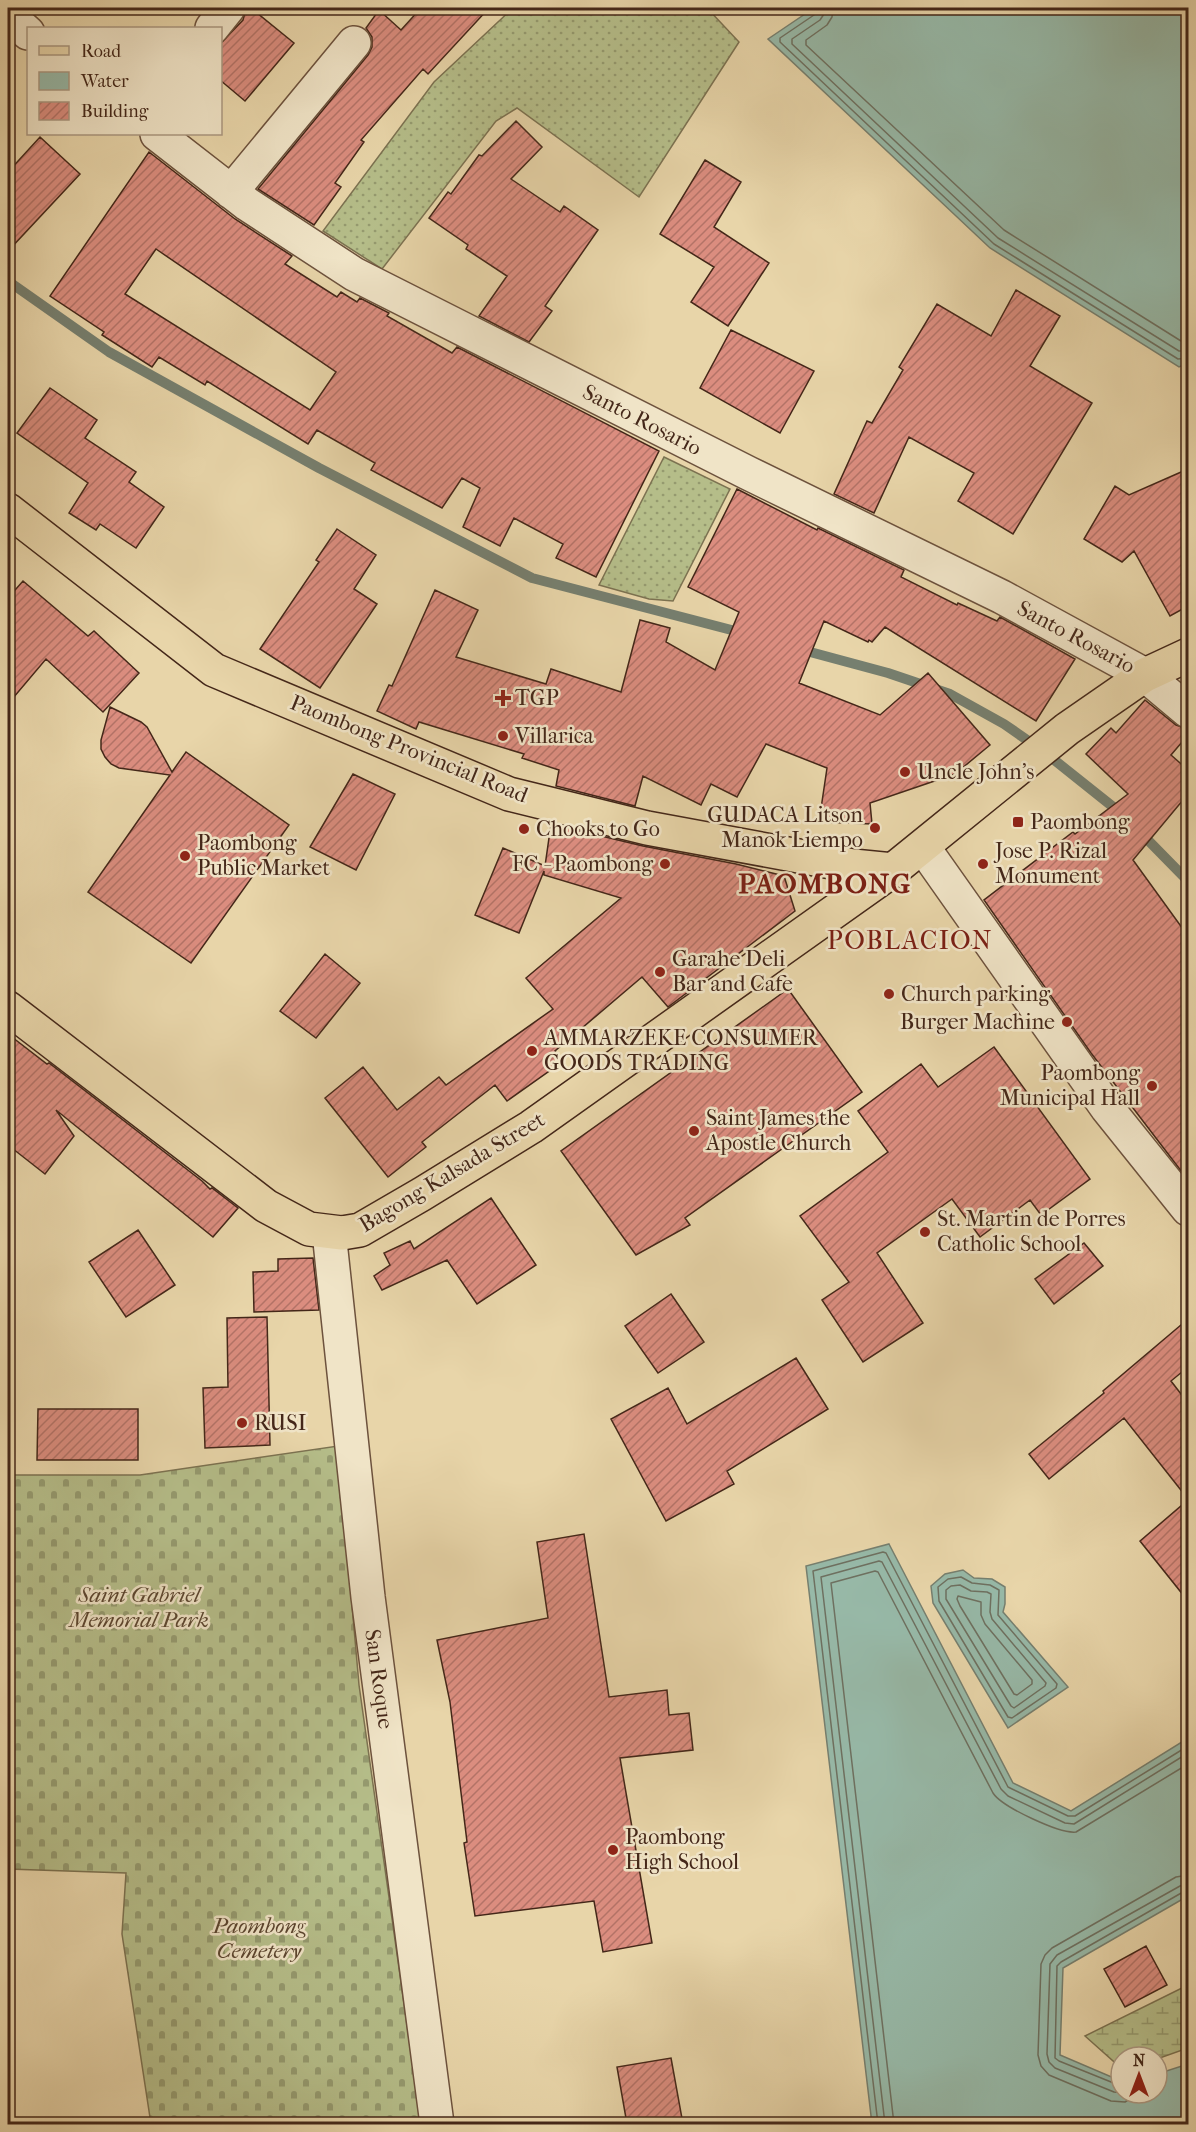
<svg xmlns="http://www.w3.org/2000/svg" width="1196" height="2132" font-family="'IM FELL French Canon',serif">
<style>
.grass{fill:url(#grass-dots);stroke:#7c7251;stroke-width:1.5}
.wetland{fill:url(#wetland-marsh);stroke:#7c7251;stroke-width:1.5}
.cemetery{fill:url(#cemetery-stones);stroke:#7c7251;stroke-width:1.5}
.water{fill:#97b9a8;stroke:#767f6f;stroke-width:1.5}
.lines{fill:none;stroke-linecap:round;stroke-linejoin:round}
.shore{stroke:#6e7060;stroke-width:1.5}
.stream{stroke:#767f6f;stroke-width:10}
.building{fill:url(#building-hatch);stroke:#442719;stroke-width:1.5;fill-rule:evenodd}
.minor-casing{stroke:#6d523d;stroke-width:36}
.major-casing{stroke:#442719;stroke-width:36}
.minor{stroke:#f0e4c7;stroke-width:33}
.major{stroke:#e8d5a9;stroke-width:33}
.poi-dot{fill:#8f2418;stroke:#f0e4c7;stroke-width:2}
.labels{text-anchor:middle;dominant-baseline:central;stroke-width:5;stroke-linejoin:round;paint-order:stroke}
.street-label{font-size:22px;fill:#442719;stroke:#f0e4c7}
.poi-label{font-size:22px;fill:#442719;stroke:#f0e4c7;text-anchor:start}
.park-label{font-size:22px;font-style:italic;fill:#5b452f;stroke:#f0e4c7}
.quarter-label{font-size:26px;letter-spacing:1.5px;fill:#7a1f14;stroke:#f0e4c7}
.district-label{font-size:28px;font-weight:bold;letter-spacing:1.5px;fill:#7a1f14;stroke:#f0e4c7}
</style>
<defs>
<pattern id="grass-dots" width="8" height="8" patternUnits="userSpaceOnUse" patternTransform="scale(1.5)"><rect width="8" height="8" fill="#b5bd89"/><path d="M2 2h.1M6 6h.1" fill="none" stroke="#959a6f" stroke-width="1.8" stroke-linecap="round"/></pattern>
<pattern id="wetland-marsh" width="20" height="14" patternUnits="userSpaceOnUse" patternTransform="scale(1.5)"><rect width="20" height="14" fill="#b5bd89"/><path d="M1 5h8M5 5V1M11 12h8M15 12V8" fill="none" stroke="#959a6f"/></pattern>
<pattern id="cemetery-stones" width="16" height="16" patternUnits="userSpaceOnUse" patternTransform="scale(1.5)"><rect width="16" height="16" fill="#b5bd89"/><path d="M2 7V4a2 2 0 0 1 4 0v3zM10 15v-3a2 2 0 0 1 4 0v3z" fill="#959a6f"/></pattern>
<pattern id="building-hatch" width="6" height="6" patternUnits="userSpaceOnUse" patternTransform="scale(1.5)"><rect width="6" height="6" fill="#db8d7f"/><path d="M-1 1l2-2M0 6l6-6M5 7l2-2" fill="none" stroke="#b37367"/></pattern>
</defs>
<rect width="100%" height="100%" fill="#e8d5a9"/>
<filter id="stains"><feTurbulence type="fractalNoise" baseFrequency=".00333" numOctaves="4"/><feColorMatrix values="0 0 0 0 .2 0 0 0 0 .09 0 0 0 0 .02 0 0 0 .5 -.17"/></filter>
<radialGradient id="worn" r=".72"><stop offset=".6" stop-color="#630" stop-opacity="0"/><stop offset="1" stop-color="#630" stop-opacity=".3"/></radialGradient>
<path class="grass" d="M513,8H707L739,42L639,197L517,108L496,121L382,269L323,231L434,82Z
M664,457L730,489L673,601L649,599L599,585Z"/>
<path class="wetland" d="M1188,1985V2048L1157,2059V2057H1121V2068L1085,2036Z"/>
<path class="cemetery" d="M338,1446L359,1685L421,2124H151L122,1934L126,1873L8,1869V1475H140Z"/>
<path class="water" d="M814,8H1188V363L1179,367L990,248L768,39Z
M889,1544L1013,1783L1071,1811L1185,1740H1188V1896L1063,1968L1060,2055L1121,2081V2093H1157V2074L1188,2064V2124H872L806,1566Z
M963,1570L974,1578L992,1579L1005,1587V1604L1003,1612L1068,1687L1008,1728L933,1603L931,1586L945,1574Z"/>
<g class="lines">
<path class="shore" d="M817,8L814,15L780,38V42L994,244L1178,359L1188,358
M824,8V14L820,20L792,39V44L998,238L1179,351H1188
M833,8L832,17L827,25L806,40V45L1004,230L1181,341L1188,342
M961,1577L972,1583L990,1585L999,1590L998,1615L1057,1684L1056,1688L1012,1718L1008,1717L939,1601L938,1587L948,1579Z
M960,1585L971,1591L987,1592L991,1594L990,1612L992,1619L1046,1683L1045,1686L1014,1708L1011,1706L946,1599V1590L951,1586Z
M958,1596L981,1602V1615L985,1624L1032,1680V1684L1017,1695L1014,1694L960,1606L957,1599Z
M1121,2086L1059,2061L1055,2058L1057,1966L1061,1962L1183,1892L1188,1891
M1124,2093L1114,2092L1055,2068L1049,2062L1047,2054L1050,1964L1057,1955L1180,1886L1188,1884
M1139,2093L1125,2102L1111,2101L1049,2075L1041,2066L1038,2055L1041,1964L1045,1955L1052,1948L1176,1877L1188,1875
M878,2124L813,1571L883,1552L886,1553L1008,1787L1068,1816H1075L1188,1746
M885,2124L821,1577L879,1561L882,1562L1001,1789L1008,1796L1065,1823L1074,1824L1188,1753
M894,2124L831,1583L875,1571L878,1572L993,1793C1002,1807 1060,1834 1076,1832L1188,1764"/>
<path class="stream" d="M8,281L109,352L319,468L532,578L743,633
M799,649L888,673L950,694L1004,724L1043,751L1122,814
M1139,831L1188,881"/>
</g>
<path class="building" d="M246,8H251L294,43L245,101L220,80V44L243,20Z
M421,8H489L428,74L423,69L361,140L364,142L335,183L341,187L314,225L258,189L368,55L372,47V37L366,28L379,10L401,30Z
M516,121L542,147L511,179L560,212L564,206L598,230L545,306L552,311L529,342L479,316L507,276L466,249L468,245L429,218L448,192L451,194L479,155L482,156Z
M40,137L80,174L8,251V172Z
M149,152L235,219L292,256L285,264L337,297L341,292L357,302L360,298L389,313L387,316L452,353L457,347L659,451L596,577L556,558L563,544L514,518L500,546L463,527L480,488L462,478L442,508L371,470L375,463L317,430L308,444L207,381L205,385L159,357L152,367L102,335L104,332L50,296ZM156,249L336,372L310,410L125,294Z
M705,160L741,182L714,227L769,263L728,326L691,302L714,267L660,234Z
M1016,290L1060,316L1030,366L1092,403L1013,534L958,501L974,473L909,437L874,513L834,494L867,421L872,423L903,370L899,367L937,304L991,336Z
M731,330L814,371L780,433L700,388Z
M50,388L97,420L85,438L136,472L129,482L164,507L136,548L100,524L96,530L69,513L88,483L17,433Z
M1188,469V606L1170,616L1134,551L1122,562L1084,539L1115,486L1129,495Z
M737,489L817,530L818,528L904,570L901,577L957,605L958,603L997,621L1000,617L1075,659L1036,721L885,627L872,642L869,640L868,642L824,621L799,683L880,715L928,673L990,745L955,774L870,803L872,824L819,822L827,768L766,744L737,797L711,784L701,805L643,776L635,806L556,786L559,770L522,758L524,754L419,722L416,729L377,711L389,685L392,686L435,590L478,610L456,657L546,684L551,669L621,692L640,620L670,628L666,642L715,670L739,612L688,587Z
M337,529L376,555L354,589L377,604L320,688L260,649L319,562L316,560Z
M23,581L88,636L94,631L139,673L103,712L46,659L8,704V598Z
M1145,700L1176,725L1188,729V735L1171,755L1188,770V794L1133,860L1188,936V1180L1091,1053L984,900L1073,832L1075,834L1128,794L1086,754L1111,728L1116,733Z
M110,707L141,722L147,727L172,772L186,752L289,825L191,963L88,892L170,775L119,768L111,764L105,757L101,749V740Z
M353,774L395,794L356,870L310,847Z
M551,824L643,846L736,864L784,876L795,911L668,1007L642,977L555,1051L562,1062L507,1101L495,1085L422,1142L426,1147L388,1177L325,1098L363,1067L397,1110L439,1077L446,1085L553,1009L526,978L621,898L544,875V871L519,933L475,915L503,848L545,866Z
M325,954L360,983L316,1038L280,1011Z
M788,989L862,1092L685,1218L690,1225L636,1255L561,1151Z
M8,1034L47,1064L49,1063L202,1181L210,1189L212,1188L238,1208L213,1237L56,1110L74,1136L45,1174L8,1145Z
M994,1047L1090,1179L1041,1215L1030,1200L980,1237L952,1199L877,1253L923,1323L863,1362L822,1300L849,1282L800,1216L888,1152L858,1111L921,1064L938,1087Z
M491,1198L536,1265L477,1304L447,1260L382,1290L374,1276L390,1265L384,1253L410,1241L414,1249Z
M138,1230L175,1285L126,1317L89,1262Z
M1084,1243L1103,1266L1054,1304L1035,1279Z
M313,1258L319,1310L254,1312L253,1272L278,1271V1259Z
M671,1294L704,1342L658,1373L625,1326Z
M267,1317L270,1445L205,1448L203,1388L228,1387L227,1318Z
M1188,1319V1367L1171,1381L1188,1403V1499L1124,1418L1049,1479L1029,1454L1104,1393L1103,1391Z
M796,1358L828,1409L727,1471L734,1484L666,1521L611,1419L668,1388L687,1424Z
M38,1409H138V1460H37Z
M1188,1500V1601L1140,1541Z
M584,1534L609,1697L667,1690L669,1715L689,1713L693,1750L620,1758L652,1943L603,1952L594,1901L475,1916L464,1843L467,1842L450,1702L437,1640L548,1618L537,1542Z
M1146,1946L1167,1985L1125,2007L1104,1969Z
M671,2058L683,2124H627L617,2067Z"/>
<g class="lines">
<defs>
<path id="minor" d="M8,15L28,33
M212,28L228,8
M157,134L247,204L354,274L748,473L1002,597L1145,675L1188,711
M231,192L354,43
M923,847L1107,1108L1188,1209
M329,1232L368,1597L437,2124"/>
<path id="major" d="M8,510L214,670L509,794L647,828L853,866L893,870
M8,1008L266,1206L309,1229L342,1233L360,1230L422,1194L531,1127L893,870L1067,729L1145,675L1188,655"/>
</defs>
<use href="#minor" class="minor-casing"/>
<use href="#major" class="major-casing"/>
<use href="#minor" class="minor"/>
<use href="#major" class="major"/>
</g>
<g class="poi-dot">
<path d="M500 689h6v6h6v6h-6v6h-6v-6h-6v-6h6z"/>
<circle cx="503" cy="736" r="6"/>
<circle cx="905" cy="772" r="6"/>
<rect x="1012" y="816" width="12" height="12" rx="3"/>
<circle cx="875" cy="828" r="6"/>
<circle cx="524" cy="829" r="6"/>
<circle cx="185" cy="856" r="6"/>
<circle cx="665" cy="864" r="6"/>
<circle cx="983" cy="864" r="6"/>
<circle cx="660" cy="972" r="6"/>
<circle cx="889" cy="994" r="6"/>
<circle cx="1067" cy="1022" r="6"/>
<circle cx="532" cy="1051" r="6"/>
<circle cx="1152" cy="1086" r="6"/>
<circle cx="694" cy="1131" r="6"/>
<circle cx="925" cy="1232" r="6"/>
<circle cx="242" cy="1423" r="6"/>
<circle cx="613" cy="1850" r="6"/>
</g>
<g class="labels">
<g class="street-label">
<text transform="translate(642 420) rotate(27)">Santo Rosario</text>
<text transform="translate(1076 637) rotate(28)">Santo Rosario</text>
<text transform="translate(409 749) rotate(22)">Paombong Provincial Road</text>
<text transform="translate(452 1172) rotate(-31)">Bagong Kalsada Street</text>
<text transform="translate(379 1679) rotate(82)">San Roque</text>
</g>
<g class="poi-label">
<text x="515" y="698">TGP</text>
<text x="515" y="736">Villarica</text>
<text x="917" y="772">Uncle John's</text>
<text x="863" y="815" text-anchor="end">GUDACA Litson<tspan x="863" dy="25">Manok Liempo</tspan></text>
<text x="1030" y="822">Paombong</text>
<text x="536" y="829">Chooks to Go</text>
<text x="197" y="843">Paombong<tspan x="197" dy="25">Public Market</tspan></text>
<text x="995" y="851">Jose P. Rizal<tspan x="995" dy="25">Monument</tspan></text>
<text x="653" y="864" text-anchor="end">FC - Paombong</text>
<text x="672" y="959">Garahe Deli<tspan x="672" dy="25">Bar and Cafe</tspan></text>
<text x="901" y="994">Church parking</text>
<text x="1055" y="1022" text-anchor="end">Burger Machine</text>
<text x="544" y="1038">AMMARZEKE CONSUMER<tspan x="544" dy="25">GOODS TRADING</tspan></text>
<text x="1140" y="1073" text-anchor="end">Paombong<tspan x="1140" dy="25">Municipal Hall</tspan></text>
<text x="706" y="1118">Saint James the<tspan x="706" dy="25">Apostle Church</tspan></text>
<text x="937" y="1219">St. Martin de Porres<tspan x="937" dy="25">Catholic School</tspan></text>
<text x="254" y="1423">RUSI</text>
<text x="625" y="1837">Paombong<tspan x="625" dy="25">High School</tspan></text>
</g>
<g class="park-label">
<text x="139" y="1595">Saint Gabriel<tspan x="139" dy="25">Memorial Park</tspan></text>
<text x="259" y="1926">Paombong<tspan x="259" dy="25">Cemetery</tspan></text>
</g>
<g class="quarter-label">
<text x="910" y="940">POBLACION</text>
</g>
<g class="district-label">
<text x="825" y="883">PAOMBONG</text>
</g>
</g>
<rect width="1196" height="2132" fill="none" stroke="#e8d5a9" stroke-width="30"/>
<rect x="9" y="9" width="1178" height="2114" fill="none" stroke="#442719" stroke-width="3"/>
<rect x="15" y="15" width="1166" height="2102" fill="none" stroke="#442719" stroke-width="1.5"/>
<rect x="27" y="27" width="195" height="108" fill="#f0e4c7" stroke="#ab9881" stroke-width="1.5"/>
<rect x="39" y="46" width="30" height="9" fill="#e8d5a9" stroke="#ab9881" stroke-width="1.5"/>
<text x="81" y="57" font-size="18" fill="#442719">Road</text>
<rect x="39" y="72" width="30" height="18" fill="#97b9a8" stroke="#ab9881" stroke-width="1.5"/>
<text x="81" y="87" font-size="18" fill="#442719">Water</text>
<rect x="39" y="102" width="30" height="18" fill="url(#building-hatch)" stroke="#ab9881" stroke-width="1.5"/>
<text x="81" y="117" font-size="18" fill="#442719">Building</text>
<g transform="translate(1139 2075)"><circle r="28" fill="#f0e4c7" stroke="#ab9881" stroke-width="1.5"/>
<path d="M0-4.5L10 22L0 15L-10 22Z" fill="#8f2418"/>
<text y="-9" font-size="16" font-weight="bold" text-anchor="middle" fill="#442719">N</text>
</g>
<rect width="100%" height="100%" filter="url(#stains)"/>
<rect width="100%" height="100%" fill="url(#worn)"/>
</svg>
